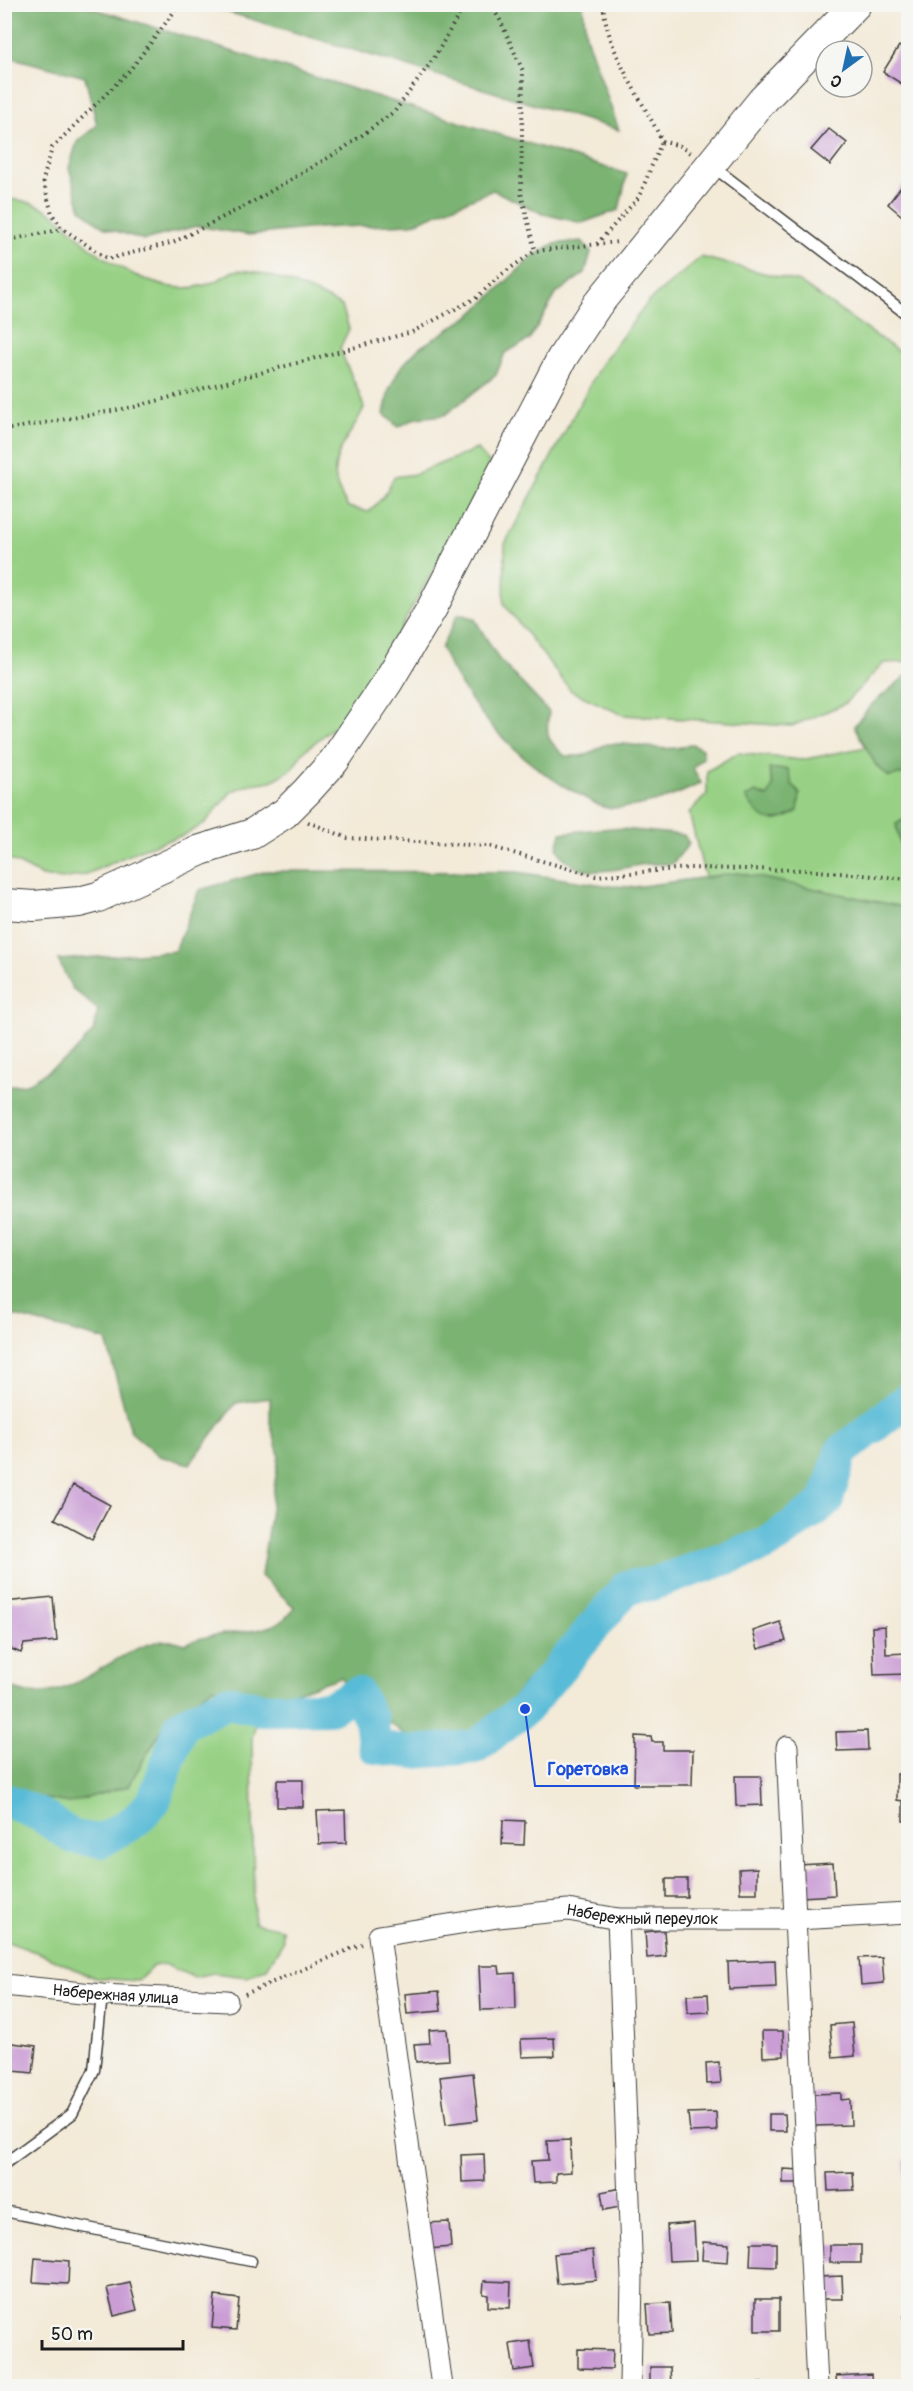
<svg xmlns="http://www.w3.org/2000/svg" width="913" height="2391" font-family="Pangolin,sans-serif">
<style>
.green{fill:#98d185;stroke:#5a7650;stroke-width:1.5}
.forest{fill:#7ab372;stroke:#4b6847;stroke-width:1.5}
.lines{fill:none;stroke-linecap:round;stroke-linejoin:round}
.river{stroke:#58bbd7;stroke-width:34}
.building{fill:#ca9ed5}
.lane-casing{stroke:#3c3b38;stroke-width:13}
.street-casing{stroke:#3c3b38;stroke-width:23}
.secondary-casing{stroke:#3c3b38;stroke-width:32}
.path{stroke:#3c3b38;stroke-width:4;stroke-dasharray:1.5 4.5;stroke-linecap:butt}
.lane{stroke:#fff;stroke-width:10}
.street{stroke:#fff;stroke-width:21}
.secondary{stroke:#fff;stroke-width:30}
.labels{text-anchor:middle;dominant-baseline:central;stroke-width:5;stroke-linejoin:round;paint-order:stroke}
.street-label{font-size:16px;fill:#1c1c1c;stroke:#f6f6f2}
.leader{fill:none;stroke:#1d4ed8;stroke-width:2}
.callout-dot{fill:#1d4ed8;stroke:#f6f6f2;stroke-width:2}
.callout-label{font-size:18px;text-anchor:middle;font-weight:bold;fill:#1d4ed8;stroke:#f6f6f2;stroke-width:5;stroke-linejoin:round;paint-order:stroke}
</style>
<rect width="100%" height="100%" fill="#f6f6f2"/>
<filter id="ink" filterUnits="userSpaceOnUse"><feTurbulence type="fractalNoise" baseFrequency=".0167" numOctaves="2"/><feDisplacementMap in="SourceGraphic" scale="12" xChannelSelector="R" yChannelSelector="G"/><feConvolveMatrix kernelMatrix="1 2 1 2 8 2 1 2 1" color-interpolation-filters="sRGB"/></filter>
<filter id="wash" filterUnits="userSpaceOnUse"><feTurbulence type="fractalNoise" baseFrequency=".008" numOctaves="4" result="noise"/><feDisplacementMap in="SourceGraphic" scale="24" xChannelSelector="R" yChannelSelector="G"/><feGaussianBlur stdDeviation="1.35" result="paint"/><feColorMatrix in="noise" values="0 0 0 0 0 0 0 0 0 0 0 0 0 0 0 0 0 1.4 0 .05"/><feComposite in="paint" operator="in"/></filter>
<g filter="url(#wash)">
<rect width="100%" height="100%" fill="#f3ead8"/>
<path class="green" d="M10,199C54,204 58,220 89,246C107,261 130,274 152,282C175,290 196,291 218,280C223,277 229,273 234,271C257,265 321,295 342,306L349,329L340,348C347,369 358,386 364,408C345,447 319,464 348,507L369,512L384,496L394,477L415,474L477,449L492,466L354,711L303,752L292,769L272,781L251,784L232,791L204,824L184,835L142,849L85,875L62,879L42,876L5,857L4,202Z
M701,257L799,282L908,358V662L884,663L844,704L792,726L623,715L571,691L504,604L505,544L601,364L649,301Z
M866,747L876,765L889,777L908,773V817L896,824L902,852L908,856V908L738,873L705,877L689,813L707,794V771L738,753L801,760Z
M213,1687L263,1697L252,1738L254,1923L282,1929L283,1942L267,1968L247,1977L214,1973L193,1977L164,1964L153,1966L138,1981L95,1978L44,1955L5,1941L4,1789L10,1792L128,1786L166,1722Z"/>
<path class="forest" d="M4,5H83L627,174L619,210L582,223L543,214L493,190L412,224L317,228L249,235L197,226L144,240L103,227L81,209L69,168L77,142L97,125L85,77L5,56Z
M204,5H583L586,36L619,130Z
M582,241L591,252L585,273L557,293L529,340L505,353L496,375L445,415L416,418L398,427L384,414L389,390L400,368L419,348L471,315L533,256L553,244Z
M458,614L474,618L498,658L549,712C545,737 547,740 565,756C572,756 582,757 589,754C597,751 599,745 609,744C638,742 664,755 692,744L702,749L703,758L693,768L701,783C675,797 639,809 609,808C600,808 588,799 580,795C518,763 470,711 441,648Z
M906,676H908V773L889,777L876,765L854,726L872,704Z
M769,769H788L792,784L800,794L798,811C773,827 760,822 746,797L756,792L768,797L773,785Z
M908,817V856L902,852L896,824Z
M612,828L684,835L689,844L672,864C662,864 649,863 639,865C609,871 574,881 557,848L561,833Z
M267,871L517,872L611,886L634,887L738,873L908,908V1419L878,1436L791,1520L732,1560L687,1585L642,1572L524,1684L488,1730L448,1746L406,1735L365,1705L341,1677L284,1696L263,1697L213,1687L166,1722L128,1786L69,1803L10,1792L5,1789V1684C67,1725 130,1621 185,1644C219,1626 275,1642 294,1607L261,1576L279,1455L270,1423V1398L236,1403L190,1464L159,1456L131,1432L106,1340L4,1313L5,1086L27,1084L71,1056L93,1032L98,1010L72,988L58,960L175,951L199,890Z"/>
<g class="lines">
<path class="river" d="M4,1799L42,1816L73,1837L101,1841L135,1821L154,1801L181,1725L227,1702L262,1709L330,1708L357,1693L371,1720L375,1747L412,1752L475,1747L525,1709L627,1587L652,1584L767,1544L826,1502L841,1452L908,1399"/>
</g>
<g id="blocks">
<path class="building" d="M899,46L908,52V88L883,72Z
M829,129L847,143L830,165L811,150Z
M908,178V221L888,204Z
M73,1485L110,1505L92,1539L55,1519Z
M53,1597L57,1641L24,1644L21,1653L4,1646V1602Z
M780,1622L786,1641L758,1649L753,1631Z
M885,1626L886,1654L908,1653V1674L874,1675L872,1627Z
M867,1731L868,1750L837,1751L836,1732Z
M635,1736L651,1737L652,1742H663V1750H693L692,1785H634Z
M897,1774H908V1821H903V1801L897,1800Z
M735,1776H761L762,1805L736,1806Z
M277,1780H303V1807H277Z
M345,1810L346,1843L319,1844L317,1811Z
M503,1820L525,1821L524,1845L502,1844Z
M833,1863L835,1895L801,1897L799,1865Z
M757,1868V1893H740L739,1869Z
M666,1879H687V1897H666Z
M664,1930L666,1956L647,1958L645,1932Z
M882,1957L884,1983L861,1985L859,1958Z
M775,1960L776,1987L729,1989L728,1962Z
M479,1966H499L500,1974L515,1973L516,2009L481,2010Z
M439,1991L441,2011L407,2014L405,1994Z
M708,1994L709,2012L688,2013L687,1995Z
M852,2023L855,2056L833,2058L830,2025Z
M447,2029L449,2060L416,2062L414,2044L430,2043L429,2030Z
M762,2031H783L784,2056L763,2057Z
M554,2038L555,2056L522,2057L521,2039Z
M4,2042L36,2046L33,2073L4,2070Z
M719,2062L721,2083L707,2084L706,2063Z
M473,2073L478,2120L446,2124L440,2077Z
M841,2093V2100L850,2099L851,2125L814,2126L813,2094Z
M716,2112L717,2131L690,2132L688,2113Z
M769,2114H785L786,2131H769Z
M570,2140L571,2172L556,2173V2182L533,2183L531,2161L548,2160L547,2141Z
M484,2154L485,2181L462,2182L461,2155Z
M904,2160H908V2190H905Z
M783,2169L801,2170V2183H783Z
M853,2172L854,2190L828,2191L827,2173Z
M621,2188L625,2206L604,2210L601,2192Z
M449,2222L451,2247L428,2249L426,2223Z
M694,2223L696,2260L669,2261L667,2225Z
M703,2242L729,2244L728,2262L702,2260Z
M751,2243H776V2267L750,2266Z
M830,2245H861V2263H830Z
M593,2250L596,2280L557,2284L554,2254Z
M35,2258L69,2261L68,2284L33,2282Z
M842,2276L843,2299H820L819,2277Z
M484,2281L511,2282L510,2308L488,2307V2295L483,2294Z
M130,2283L137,2310L114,2316L107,2288Z
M215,2296L239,2299L236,2330L212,2328Z
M755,2299H779V2331H755Z
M670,2303L672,2333L649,2334L647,2304Z
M904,2316H908V2345L904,2346Z
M530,2341L534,2368L514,2371L510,2344Z
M578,2349L613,2350L612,2369L578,2368Z
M650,2367H670L671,2386H650Z
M871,2374L872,2386H837L836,2376Z
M762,2383L763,2386H733V2385Z"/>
</g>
</g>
<g filter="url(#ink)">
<use href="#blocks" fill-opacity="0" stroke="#3c3b38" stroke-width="1.5"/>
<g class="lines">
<defs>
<path id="lane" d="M712,166L908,315
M4,2164L72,2114L94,2070L102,1995
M4,2211L251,2261"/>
<g id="street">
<path d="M787,1747L817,2386"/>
<path d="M618,1919L632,2277L630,2386"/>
<path id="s1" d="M4,1985L102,1995L227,2001"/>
<path id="s2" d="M442,2386L379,1936L498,1917L568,1910L618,1919H796L908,1913"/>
</g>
<path id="secondary" d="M4,904L34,906L79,902L98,897L201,850L252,834L285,813L307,791L334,761L387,683L432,608L562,358L597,305L762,101L856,4"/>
</defs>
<use href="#lane" class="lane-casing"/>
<use href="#street" class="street-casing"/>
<use href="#secondary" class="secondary-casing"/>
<path class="path" d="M180,4L130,70L52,148L43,180L52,214L63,229L108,259L174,242L249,204L343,149L395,111L434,58L465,4
M490,4L500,20L523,71L521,193L535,251
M603,4C608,56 641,96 662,141L680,146L691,153
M4,241L63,229
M597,244L639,197L662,141
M4,359L7,381L4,414
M4,430L134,407L412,332L476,298L502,274L535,251L618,242
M308,822L348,838L488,846L596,876L688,868L806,870L908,879
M245,1994L362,1944"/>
<use href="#lane" class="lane"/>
<use href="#street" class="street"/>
<use href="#secondary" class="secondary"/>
</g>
</g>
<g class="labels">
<g class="street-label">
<text stroke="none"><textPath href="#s2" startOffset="720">Набережный переулок</textPath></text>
<text stroke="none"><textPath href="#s1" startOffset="112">Набережная улица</textPath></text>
</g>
</g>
<path class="leader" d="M525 1709L535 1786H640"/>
<circle class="callout-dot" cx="525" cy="1709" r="6"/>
<g class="callout-label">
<text x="588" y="1775">Горетовка</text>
</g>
<rect width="913" height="2391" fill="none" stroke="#f6f6f2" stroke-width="24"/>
<g transform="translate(844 69) rotate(213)"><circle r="28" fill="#f6f6f2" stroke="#9f9f9c" stroke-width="1.5"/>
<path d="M0-4.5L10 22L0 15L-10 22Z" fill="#1f6fb2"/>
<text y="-9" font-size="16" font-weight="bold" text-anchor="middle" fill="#1c1c1c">С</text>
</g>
<path d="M42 2340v9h141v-9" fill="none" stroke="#1c1c1c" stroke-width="3"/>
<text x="51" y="2340" font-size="18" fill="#1c1c1c" stroke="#f6f6f2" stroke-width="4.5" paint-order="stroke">50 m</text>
</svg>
